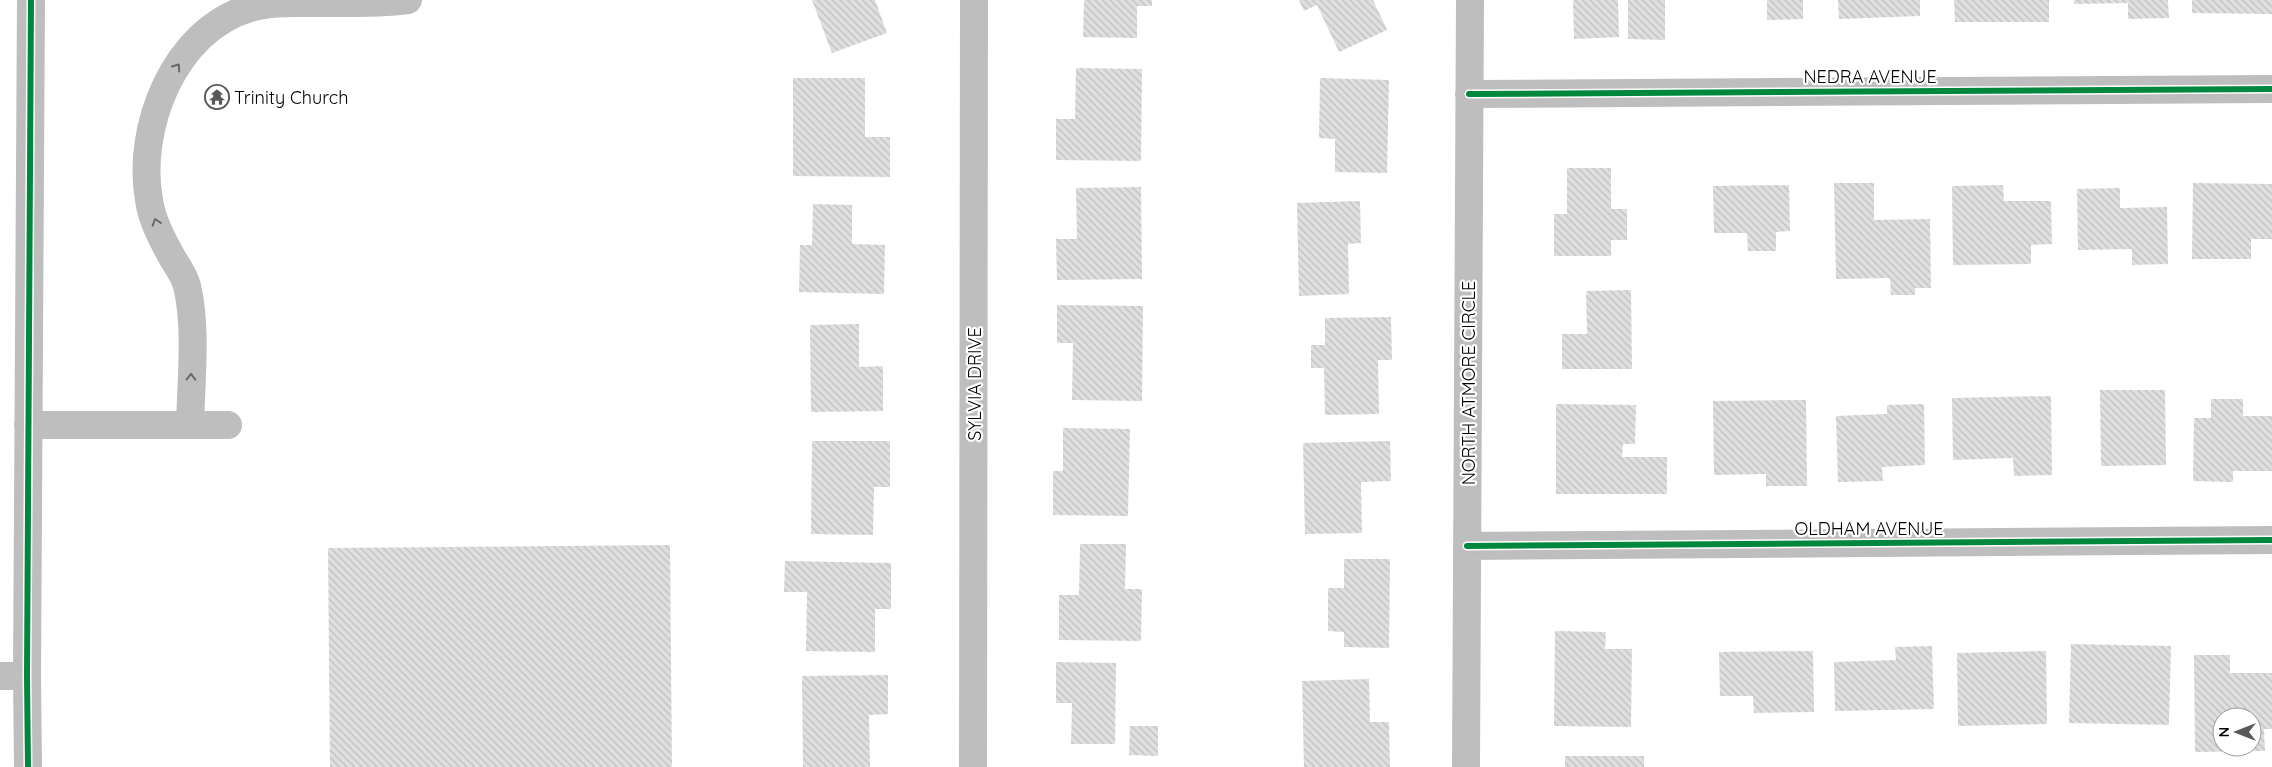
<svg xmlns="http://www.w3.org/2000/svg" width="2272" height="767" font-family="Quicksand,sans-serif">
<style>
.building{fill:url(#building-back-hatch);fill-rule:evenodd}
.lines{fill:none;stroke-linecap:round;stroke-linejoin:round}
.minor{stroke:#bebebe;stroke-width:28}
.cycleway-casing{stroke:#fff;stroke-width:9}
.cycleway{stroke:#00873e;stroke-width:6}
.oneway{stroke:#686868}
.labels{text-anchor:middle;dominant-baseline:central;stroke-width:4.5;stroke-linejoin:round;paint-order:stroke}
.street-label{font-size:18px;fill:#000;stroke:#fff}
.poi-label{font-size:18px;fill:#000;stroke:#fff;text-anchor:start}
</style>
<defs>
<pattern id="building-back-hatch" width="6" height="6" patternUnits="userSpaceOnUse" patternTransform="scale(1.25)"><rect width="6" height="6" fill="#dfdfdf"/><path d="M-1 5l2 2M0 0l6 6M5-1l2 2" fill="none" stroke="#bebebe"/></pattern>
</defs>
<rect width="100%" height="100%" fill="#fff"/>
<path class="building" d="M812,0H875L887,33L832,53Z
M1084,0H1152V6H1137V38L1083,37Z
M1299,0H1373L1387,30L1339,52L1317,5L1304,11Z
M1573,0H1618L1619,37L1574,39Z
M1628,0H1665V40L1628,39Z
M1767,0H1803V19L1767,20Z
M1838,0H1920V16L1839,19Z
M1954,0H2049V22H1955Z
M2074,0H2168L2169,18L2128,19V3L2074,4Z
M2192,0H2272V14L2192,13Z
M1076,68L1142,69L1141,161L1056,160V119H1075Z
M793,78H865V137H890V177L793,176Z
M1320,78L1389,80L1387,173L1335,172V139L1319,138Z
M1567,168H1611V209H1627V240H1611V256H1554V214H1567Z
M1834,183H1874V220L1930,219L1931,288H1915V295H1891L1890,278L1836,279Z
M2193,183L2272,184V239H2251V259H2192Z
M1789,185L1790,231L1776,232V251H1748L1747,233H1714L1713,186Z
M2003,185L2004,201H2051L2052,244L2031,245V264L1953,265L1952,186Z
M1141,187L1142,279L1057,280L1056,239H1077L1076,188Z
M2120,188V208L2167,207L2168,264L2132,265V249L2078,250L2077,189Z
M1360,201L1361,243L1348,244L1349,294L1299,296L1297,203Z
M813,204L852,205V244L885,245L884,294L799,292L800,245H812Z
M1631,290L1632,369H1562V334H1587L1586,291Z
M1057,305L1143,306L1142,401L1072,400L1073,343H1057Z
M1391,317L1392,360H1378L1379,414L1325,415L1324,368H1311V345H1325V318Z
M859,324V367L883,366V411L811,412L810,325Z
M2100,390H2165L2166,465L2101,466Z
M2051,396L2052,475L2014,476L2013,458L1953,460L1952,398Z
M2211,399H2243V416H2272V471H2233V482L2193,481L2194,418H2211Z
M1806,400L1807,486H1766V474L1714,475L1713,401Z
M1556,404L1636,405L1635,444H1623L1622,457H1667V494H1556Z
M1924,404L1925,465L1882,467L1883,481L1838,482L1836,416L1887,414V405Z
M1063,428L1130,429L1128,516L1053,515V471H1063Z
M812,441H890V487H874L873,535L811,534Z
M1390,441L1391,481L1361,482L1362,533L1305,534L1303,443Z
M1080,544H1126L1125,589H1142L1141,641L1059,640V595H1079Z
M670,545L672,767H330L328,548Z
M1344,559H1390L1389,648L1344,647V632L1328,631V588H1344Z
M785,561L891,563V609H875V652L806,651L807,592H784Z
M1555,631L1606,632L1605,649H1632L1631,727L1554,726Z
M2071,644L2171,646L2169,725L2069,723Z
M1932,646L1934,709L1835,711L1834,662L1896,660L1895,647Z
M1813,651L1814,712L1754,713L1753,696H1720L1719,652Z
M2046,651L2047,724L1958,726L1957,653Z
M2194,655H2230V673H2272V729H2264L2265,751L2195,752ZM2222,717H2252V747H2222Z
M1056,662L1116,663L1115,744H1071L1072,703H1056Z
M888,675V714L869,715L870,767H803L802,676Z
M1369,679L1370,722H1389L1390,767H1304L1302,681Z
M1130,726H1158V756L1129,755Z
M1565,756H1644V767H1565Z"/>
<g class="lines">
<path class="minor" d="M1469,94L2272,89
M28,425H228
M190,425C191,383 197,327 187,286C185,277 178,267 173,259C163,241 152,221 149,200C136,128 174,30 250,8C271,2 292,3 313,3C345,3 376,4 408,0
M1467,546L2272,540
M0,676H27
M28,767L27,676L31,0
M973,767L974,0
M1466,767L1470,0"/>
<defs>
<path id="cycleway" d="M1469,94L2272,89
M1467,546L2272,540
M28,767L27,676L31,0"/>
</defs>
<use href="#cycleway" class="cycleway-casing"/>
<use href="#cycleway" class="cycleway"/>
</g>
<defs><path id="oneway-chevron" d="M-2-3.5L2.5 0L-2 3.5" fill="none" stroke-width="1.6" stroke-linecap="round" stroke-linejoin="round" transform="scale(1.25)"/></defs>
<g class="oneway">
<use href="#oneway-chevron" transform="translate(177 67) rotate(-55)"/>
<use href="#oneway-chevron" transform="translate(156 222) rotate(-108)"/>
<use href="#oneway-chevron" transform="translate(191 377) rotate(-89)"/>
</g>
<defs>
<symbol id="temple-ring" viewBox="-11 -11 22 22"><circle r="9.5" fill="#fff" stroke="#595959" stroke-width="1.5"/><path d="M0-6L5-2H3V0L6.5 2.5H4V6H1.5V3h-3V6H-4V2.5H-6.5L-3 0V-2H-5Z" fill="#595959"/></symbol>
</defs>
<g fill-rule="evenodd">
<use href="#temple-ring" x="203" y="83" width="28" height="28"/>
</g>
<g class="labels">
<g class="street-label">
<text x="1870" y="76">NEDRA AVENUE</text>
<text transform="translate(1468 383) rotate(-90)">NORTH ATMORE CIRCLE</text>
<text transform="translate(974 384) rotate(-90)">SYLVIA DRIVE</text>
<text x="1869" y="528">OLDHAM AVENUE</text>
</g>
<g class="poi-label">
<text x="234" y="97">Trinity Church</text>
</g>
</g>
<g transform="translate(2237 732) rotate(270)"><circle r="24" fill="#ffffff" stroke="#999999"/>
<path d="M0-4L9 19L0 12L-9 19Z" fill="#595959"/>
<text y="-8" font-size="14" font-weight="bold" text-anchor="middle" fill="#000000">N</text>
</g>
</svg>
